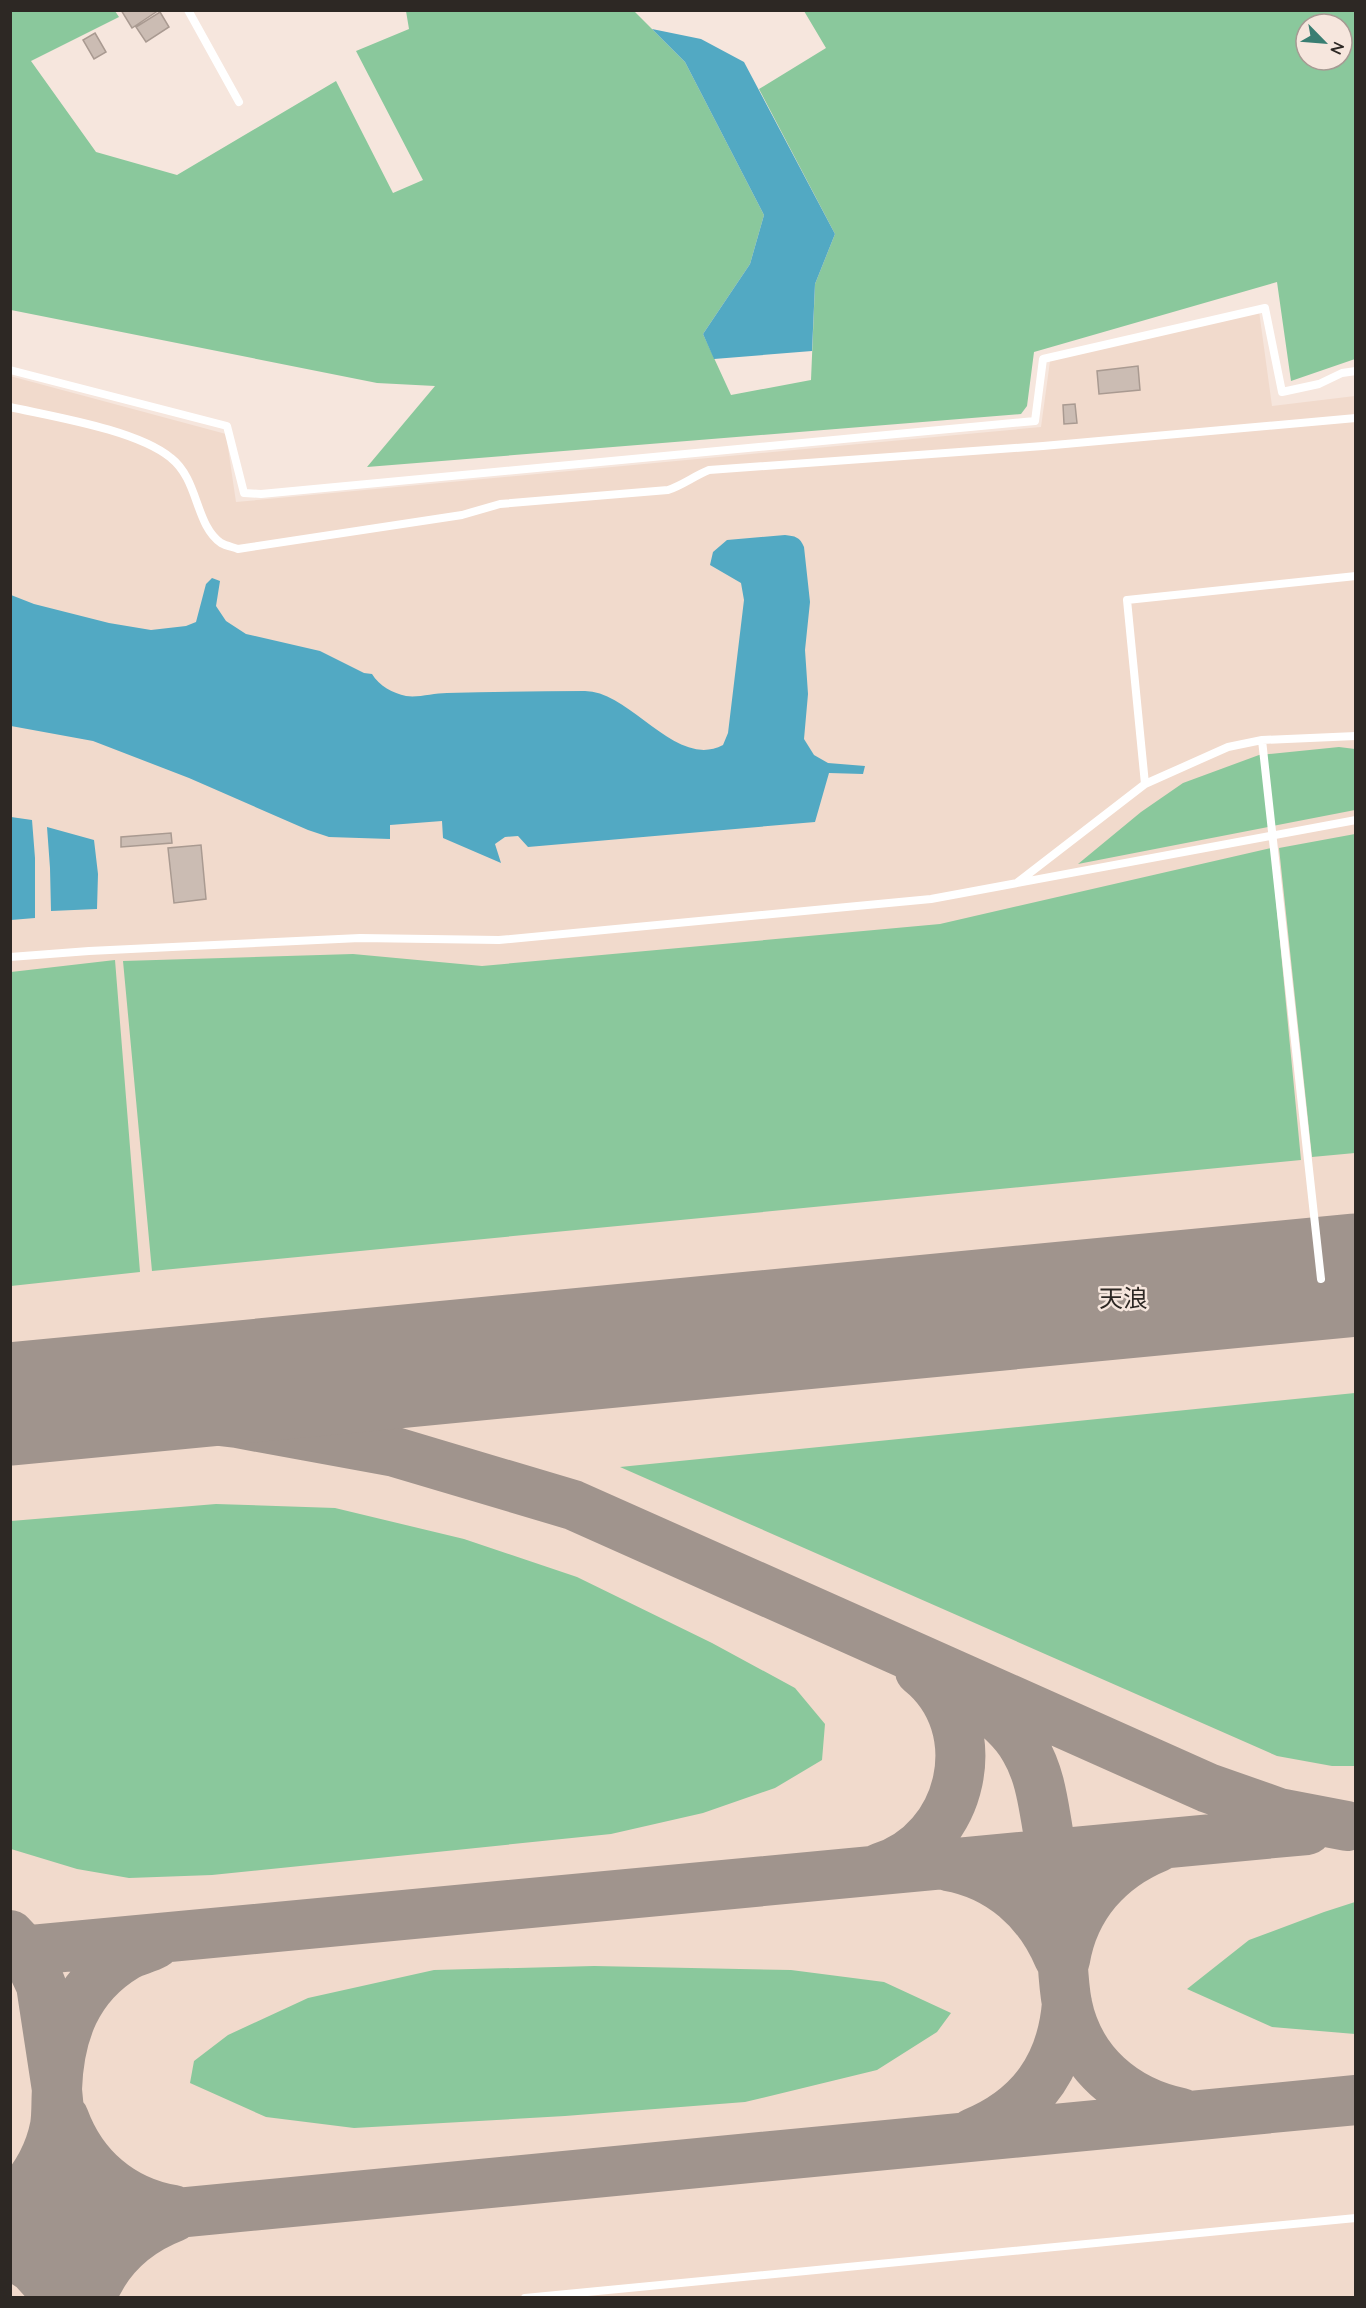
<svg xmlns="http://www.w3.org/2000/svg" width="1366" height="2308" font-family="Quicksand,'Noto Sans JP',sans-serif">
<style>
.built{fill:#f1dacc}
.green{fill:#8ac89c;fill-rule:evenodd}
.water{fill:#52a9c3}
.lines{fill:none;stroke-linecap:round;stroke-linejoin:round}
.taxiway{stroke:#a0948d;stroke-width:50}
.runway{stroke:#a0948d;stroke-width:123}
.building{fill:#cbbcb3;stroke:#a99a91;stroke-width:1.5}
.lane{stroke:#fff;stroke-width:8}
.labels{text-anchor:middle;dominant-baseline:central;stroke-width:5;stroke-linejoin:round;paint-order:stroke}
.quarter-label{font-size:24px;fill:#2d2824;stroke:#f6e6dd}
</style>
<rect width="100%" height="100%" fill="#f6e6dd"/>
<path class="built" d="M1259,311L1272,406L1355,396V2297H11L10,376L226,434L236,502L1041,427L1051,354Z"/>
<path class="green" d="M10,11H115L119,17L31,61L96,152L177,175L336,81L393,193L423,180L356,51L409,29L406,11H634L685,62L764,215L750,264L703,334L731,395L811,380L815,284L835,234L759,89L826,48L804,11H1355V359L1291,381L1277,282L1034,352L1027,406L1021,414L367,467L435,386L377,383L11,310ZM1306,24H1342V60H1306Z
M1339,747L1355,749V810L1078,864L1141,812L1183,783L1259,755Z
M1355,834V1153L1312,1157L1279,848Z
M1271,848L1301,1160L152,1271L123,961L353,954L482,966L940,924Z
M115,960L140,1272L11,1286V972Z
M1355,1393V1766H1332L1277,1756L620,1467Z
M216,1504L335,1508L464,1539L577,1577L712,1643L795,1688L825,1724L822,1760L775,1788L703,1813L611,1834L212,1875L129,1878L77,1869L11,1849V1521Z
M1355,1902V2034L1272,2027L1187,1989L1249,1940L1324,1912Z
M594,1966L791,1970L884,1982L951,2013L937,2032L877,2070L745,2102L565,2116L354,2128L266,2117L190,2083L194,2061L228,2035L308,1998L434,1970Z"/>
<path class="water" d="M652,29L701,39L744,62L835,234L815,284L812,351L714,359L703,334L750,264L764,215L685,62Z
M785,535C795,536 800,537 804,547L810,602L805,650L808,694L804,739L814,755L828,763L865,766L863,774L829,773L815,822L528,847L518,836L505,837L495,844L501,863L443,838L442,821L390,825V839L329,837L308,830L189,778L93,741L11,726V595L34,604L109,623L151,630L186,626L196,622L206,584L212,578L220,581L216,606L226,621L246,634L320,651L364,673L372,674C379,686 393,693 406,696C418,698 434,693 447,693C493,692 539,691 585,691C631,691 676,770 723,745L728,733L744,600L741,583L710,565L713,552L727,540Z
M11,817L32,820L35,858V918L11,920Z
M47,827L94,840L98,874L97,909L51,911L50,868Z"/>
<g class="lines">
<path class="taxiway" d="M47,1401L237,1423L395,1452L573,1505L1208,1788L1279,1813L1347,1826
M971,1695C991,1711 1013,1727 1025,1749C1038,1771 1042,1795 1046,1819C1053,1859 1057,1900 1061,1940C1063,1961 1063,1983 1067,2004C1079,2063 1124,2101 1181,2113
M948,1866C1000,1875 1039,1910 1059,1958
M880,1868C964,1842 990,1727 920,1671
M10,1935L25,1951L41,1985L57,2090L77,2298
M10,1952L1307,1830
M1065,1960C1074,1906 1109,1867 1158,1847
M64,2118C82,2167 121,2201 173,2210
M973,2133C1031,2109 1062,2066 1067,2003
M10,2205C33,2183 49,2157 55,2126C57,2113 56,2102 57,2089C59,2034 76,1986 126,1956C134,1951 146,1949 155,1944
M10,2229L1356,2100
M10,2253L33,2268L60,2298
M91,2298C106,2259 135,2232 174,2217"/>
<path class="runway" d="M10,1404L1356,1275"/>
</g>
<path class="building" d="M121,10H155L156,12L132,28Z
M160,12L169,27L146,42L136,27Z
M95,33L106,52L94,59L83,40Z
M1138,366L1140,390L1099,394L1097,371Z
M1075,404L1077,423L1064,424L1063,405Z
M171,833L172,843L121,847V837Z
M201,845L206,899L174,903L168,848Z"/>
<g class="lines">
<path class="lane" d="M188,10L239,102
M10,370L227,426L244,493L261,494L1035,421L1043,359L1265,308L1282,392L1319,384L1342,373L1356,371
M10,407C55,417 137,430 171,458C199,480 195,525 221,543C226,546 233,547 238,549L462,515L500,504L668,490C683,485 694,476 709,470L1043,446L1356,418
M1262,740L1321,1279
M1145,784L1127,600L1356,576
M1018,882L1145,784L1228,747L1262,740L1356,736
M10,957L89,951L360,938L499,940L931,899L1356,820
M525,2298L1356,2218"/>
</g>
<g class="labels">
<g class="quarter-label">
<text x="1123" y="1298">天浪</text>
</g>
</g>
<rect width="1366" height="2308" fill="none" stroke="#2d2824" stroke-width="24"/>
<g transform="translate(1324 42) rotate(115)"><circle r="28" fill="#f6e6dd" stroke="#a69a93" stroke-width="1.5"/>
<path d="M0-4.5L10 22L0 15L-10 22Z" fill="#397e72"/>
<text y="-9" font-size="16" font-weight="bold" text-anchor="middle" fill="#2d2824">N</text>
</g>
</svg>
